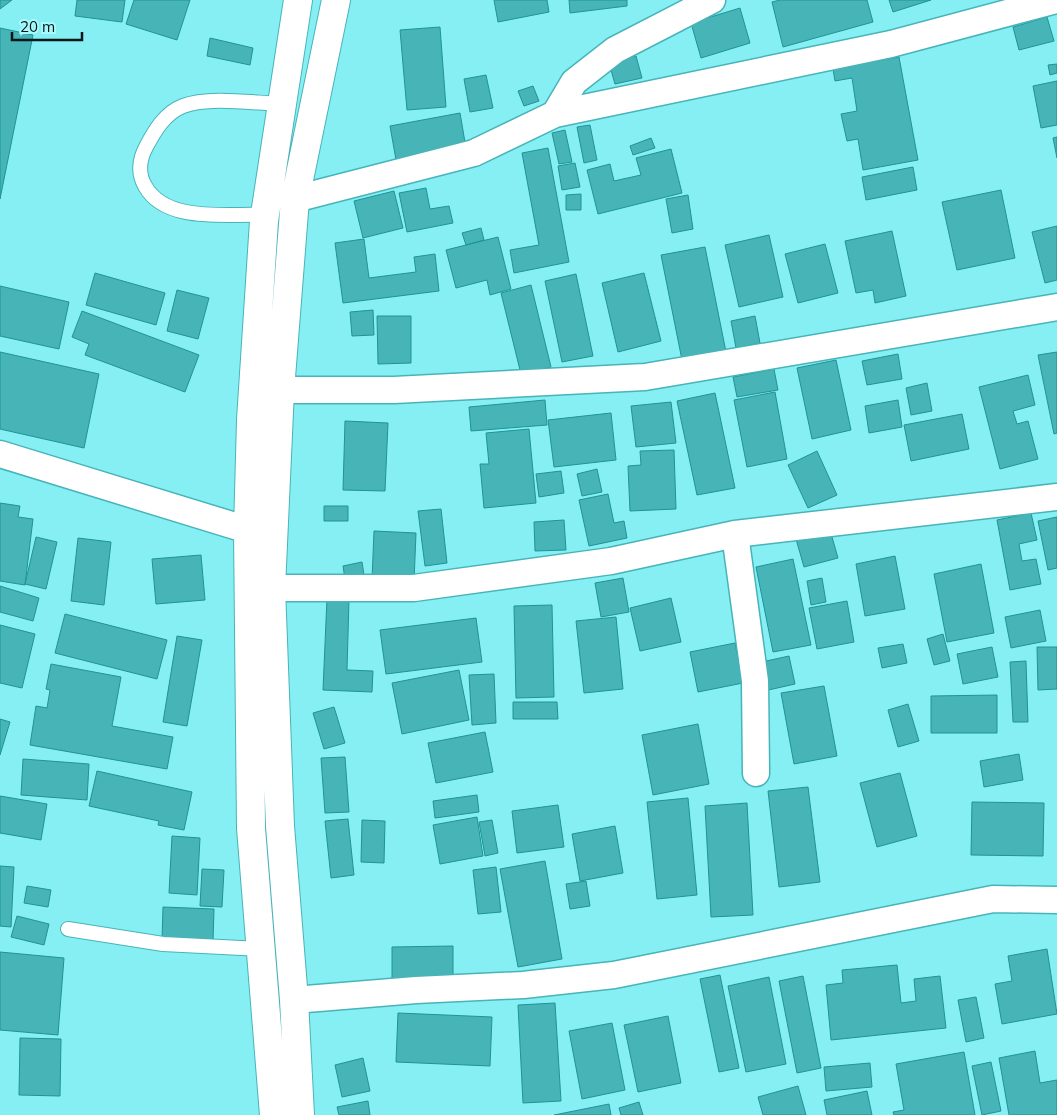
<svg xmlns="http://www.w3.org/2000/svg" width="1057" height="1115" font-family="Mulish,sans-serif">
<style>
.building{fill:#47b4b8;stroke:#1d9499}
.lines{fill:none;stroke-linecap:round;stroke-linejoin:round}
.lane-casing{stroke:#48b4b9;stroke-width:16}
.street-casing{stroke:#48b4b9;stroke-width:29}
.secondary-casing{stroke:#48b4b9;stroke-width:30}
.lane{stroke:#fff;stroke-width:14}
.street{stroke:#fff;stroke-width:26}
.secondary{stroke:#fff;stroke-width:28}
</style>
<rect width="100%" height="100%" fill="#86eff3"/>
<path class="building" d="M0,0H12L0,9Z
M77,0H125L122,22L75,16Z
M134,0H190L177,40L126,24Z
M494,0H547L549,12L498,22Z
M569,0H627V6L570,13Z
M780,0H867L873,22L783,47L772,2Z
M889,0H931L893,12Z
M740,8L750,43L701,58L691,23Z
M1047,17L1054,41L1019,50L1013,27Z
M440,27L446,107L407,110L400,30Z
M0,28L33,35L0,199Z
M210,38L253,48L250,65L207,56Z
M636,56L642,78L615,84L609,63Z
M899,57L918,160L863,170L858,139L847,141L841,114L857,111L852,78L835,81L833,69Z
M1057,64V73L1050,75L1048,65Z
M486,75L493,108L470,112L464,79Z
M1057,81V125L1041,128L1033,86Z
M533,86L539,101L524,106L518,91Z
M460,113L466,148L396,160L390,126Z
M590,125L597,160L584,163L577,127Z
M565,130L572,162L559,164L552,133Z
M1057,137V158L1053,138Z
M651,138L655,148L633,155L630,146Z
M548,148L569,262L514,273L510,250L539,245L522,153Z
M671,149L682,193L598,214L587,170L610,164L614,181L641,175L636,158Z
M575,163L580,187L562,190L558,166Z
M913,167L917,190L866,200L862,177Z
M426,188L430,209L449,206L453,223L407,232L399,193Z
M1001,190L1015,258L957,270L942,202Z
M394,191L403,228L363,238L354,201Z
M581,194V210H566V195Z
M688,195L693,229L672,233L666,199Z
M1057,226V280L1045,283L1032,232Z
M481,228L484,240L466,245L462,233Z
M892,231L906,296L875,303L873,290L856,293L845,241Z
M769,235L783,297L739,307L725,245Z
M498,237L511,289L490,295L487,280L456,288L446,250Z
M364,239L369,278L416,272L414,257L435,254L439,291L343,303L335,243Z
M825,244L838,293L798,303L785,254Z
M705,247L726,352L682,360L661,255Z
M95,273L165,293L156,325L86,305Z
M644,273L661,341L618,352L602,283Z
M576,274L593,356L562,362L545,281Z
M531,285L551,367L521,374L501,293Z
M0,286L69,302L59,349L0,336Z
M177,290L209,298L198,339L167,331Z
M373,310L374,335L352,336L350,312Z
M82,311L199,355L185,392L85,355L89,344L72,337Z
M377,316H411V363L378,364Z
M755,316L760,343L736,348L731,321Z
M0,352L99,374L84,448L0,429Z
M1057,352V433L1054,434L1038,355Z
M898,354L902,379L867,385L862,361Z
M836,360L851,430L812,439L797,368Z
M774,369L778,390L737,397L733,377Z
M1028,375L1035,405L1013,411L1017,424L1028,421L1038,459L1000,469L979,387Z
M927,383L932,411L911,415L906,388Z
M775,392L787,459L747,467L734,400Z
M715,393L735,488L697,495L677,401Z
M545,400L547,425L471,431L469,407Z
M898,400L902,427L869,433L865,406Z
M671,402L676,443L636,447L631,406Z
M611,413L616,460L554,467L548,420Z
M962,414L969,449L911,461L904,425Z
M345,421L388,423L385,491L343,490Z
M529,429L536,503L484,508L480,464H489L486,433Z
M674,450L676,509L630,511L628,466L641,465L640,451Z
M817,451L837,495L808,508L788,465Z
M597,469L602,492L582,496L577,474Z
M561,471L564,493L539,497L536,474Z
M608,494L614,523L624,521L627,538L589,546L579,500Z
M0,503L20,506L18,517L33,519L25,585L0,581Z
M324,506H348V521H324Z
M441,509L447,563L425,566L418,511Z
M1031,513L1037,540L1019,544L1022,561L1036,559L1041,584L1010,590L997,520Z
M1057,517V568L1048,570L1038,521Z
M564,520L566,550L535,551L534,522Z
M830,530L838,558L804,567L796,539Z
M374,531L416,533L414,582L372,580Z
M36,537L57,542L46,589L25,584Z
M78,538L111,542L104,605L71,601Z
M201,555L205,600L156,604L152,559Z
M895,556L905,609L865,616L856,564Z
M793,559L811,645L773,652L756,567Z
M362,562L364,575L345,579L343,566Z
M981,564L994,633L947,642L934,574Z
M623,578L629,612L601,617L595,583Z
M822,578L826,602L811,605L807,581Z
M0,586L39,598L33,621L0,612Z
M327,598L349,599L347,670L373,671L372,692L323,690Z
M671,598L681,642L640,651L630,608Z
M847,601L854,642L817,649L809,608Z
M552,605L554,697L516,698L514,606Z
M1040,610L1046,641L1011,648L1005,617Z
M65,614L167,640L157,679L55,653Z
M616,617L623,689L584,693L576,621Z
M476,618L482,662L386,674L380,630Z
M0,625L35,634L22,688L0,683Z
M943,634L950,661L934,665L927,639Z
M177,636L202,640L187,726L163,722Z
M735,643L743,683L698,692L690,652Z
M903,644L907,663L882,668L878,648Z
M992,647L998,677L963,684L957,654Z
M1037,647H1057V689L1038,690Z
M789,656L795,684L764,691L757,663Z
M1026,661L1028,722H1013L1010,662Z
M51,664L121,677L112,726L173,737L167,769L30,745L36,706L47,708L50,690L46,689Z
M459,670L469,720L402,734L392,683Z
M494,674L496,723L472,725L469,675Z
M824,686L837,756L794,764L781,693Z
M997,695V733H931V696Z
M513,702H557L558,719H513Z
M908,704L919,741L898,747L888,710Z
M334,707L345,743L324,749L313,713Z
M0,719L10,722L0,755Z
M698,724L709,784L653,795L642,735Z
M485,732L493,772L436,783L428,743Z
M1019,754L1023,780L984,787L980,761Z
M345,757L349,812L325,813L321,758Z
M23,759L89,764L87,800L21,795Z
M97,771L192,792L184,830L158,825L159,821L89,806Z
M900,773L917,836L877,847L860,783Z
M808,787L820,882L779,887L768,791Z
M477,795L479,812L435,818L433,801Z
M0,796L47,804L41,840L0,833Z
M688,798L697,895L657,899L647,802Z
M972,802L1044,803L1043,856L971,855Z
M747,803L753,915L711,917L705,806Z
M558,805L564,847L517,853L512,811Z
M477,817L483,856L440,864L433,825Z
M348,819L354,875L331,878L325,821Z
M362,820L385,821L384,863L361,862Z
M492,820L498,853L485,856L479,822Z
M615,826L623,873L580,881L572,834Z
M172,836L200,838L197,895L169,893Z
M545,861L562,959L518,967L500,869Z
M0,866L14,867L11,927L0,926Z
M496,867L501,912L478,914L473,870Z
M202,869L224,870L222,907L200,906Z
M586,881L590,906L570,909L566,884Z
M27,886L51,890L48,907L24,903Z
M163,907L214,909L213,941L162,939Z
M17,916L49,924L44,945L11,937Z
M453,946V978L392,979V947Z
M1047,949L1057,1014L1002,1024L995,984L1012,981L1008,956Z
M0,952L64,958L58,1035L0,1030Z
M897,965L901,1003L916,1001L914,979L940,976L946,1028L831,1040L826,985L843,983L842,970Z
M720,975L739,1068L719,1072L700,979Z
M803,976L821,1068L797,1073L779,981Z
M769,977L786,1064L746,1072L728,986Z
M976,997L984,1038L966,1042L958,1000Z
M555,1003L561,1101L523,1103L518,1005Z
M398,1013L492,1017L490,1066L396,1062Z
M668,1016L681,1083L638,1092L624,1025Z
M612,1023L625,1090L582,1099L569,1031Z
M20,1038L61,1039L60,1096L19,1095Z
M1035,1051L1040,1083L1057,1080V1115H1009L999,1058Z
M964,1052L975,1115H894L893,1112L904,1110L896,1064Z
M363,1058L370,1091L342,1097L335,1065Z
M991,1062L1001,1111L982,1115L972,1066Z
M870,1063L872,1087L826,1091L824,1067Z
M798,1086L806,1115H763L758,1097Z
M867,1091L872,1115H827L824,1100Z
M368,1101L370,1115H339L337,1107Z
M639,1102L643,1115H621L619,1108Z
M609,1104L611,1115H554Z"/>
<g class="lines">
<defs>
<path id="lane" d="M264,215C229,213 166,224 145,186C138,174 139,160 146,147C155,130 165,113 183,106C209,96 253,103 281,104
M68,929L163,944L259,949"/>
<path id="street" d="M555,114L574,82L615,50L712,0
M295,199L474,153L555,114L891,44L1056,0
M280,390H394L645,377L1057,307
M0,454L248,530
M735,534L755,681L756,773
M271,588H414L611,561L735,534L1057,497
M294,1000L416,990L523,985L614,975L993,899L1057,900"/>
<path id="secondary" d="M274,1115L251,828L248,530L251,420L264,221L298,0
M300,1115L294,1000L280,826L271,588L280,390L295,199L336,0"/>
</defs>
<use href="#lane" class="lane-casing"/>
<use href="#street" class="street-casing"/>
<use href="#secondary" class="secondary-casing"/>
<use href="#lane" class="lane"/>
<use href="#street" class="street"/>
<use href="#secondary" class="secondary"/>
</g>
<path d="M12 32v8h70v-8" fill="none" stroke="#011718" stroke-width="2.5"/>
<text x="20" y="32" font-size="15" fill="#011718" stroke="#a8f9fc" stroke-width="4" paint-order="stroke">20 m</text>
</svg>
